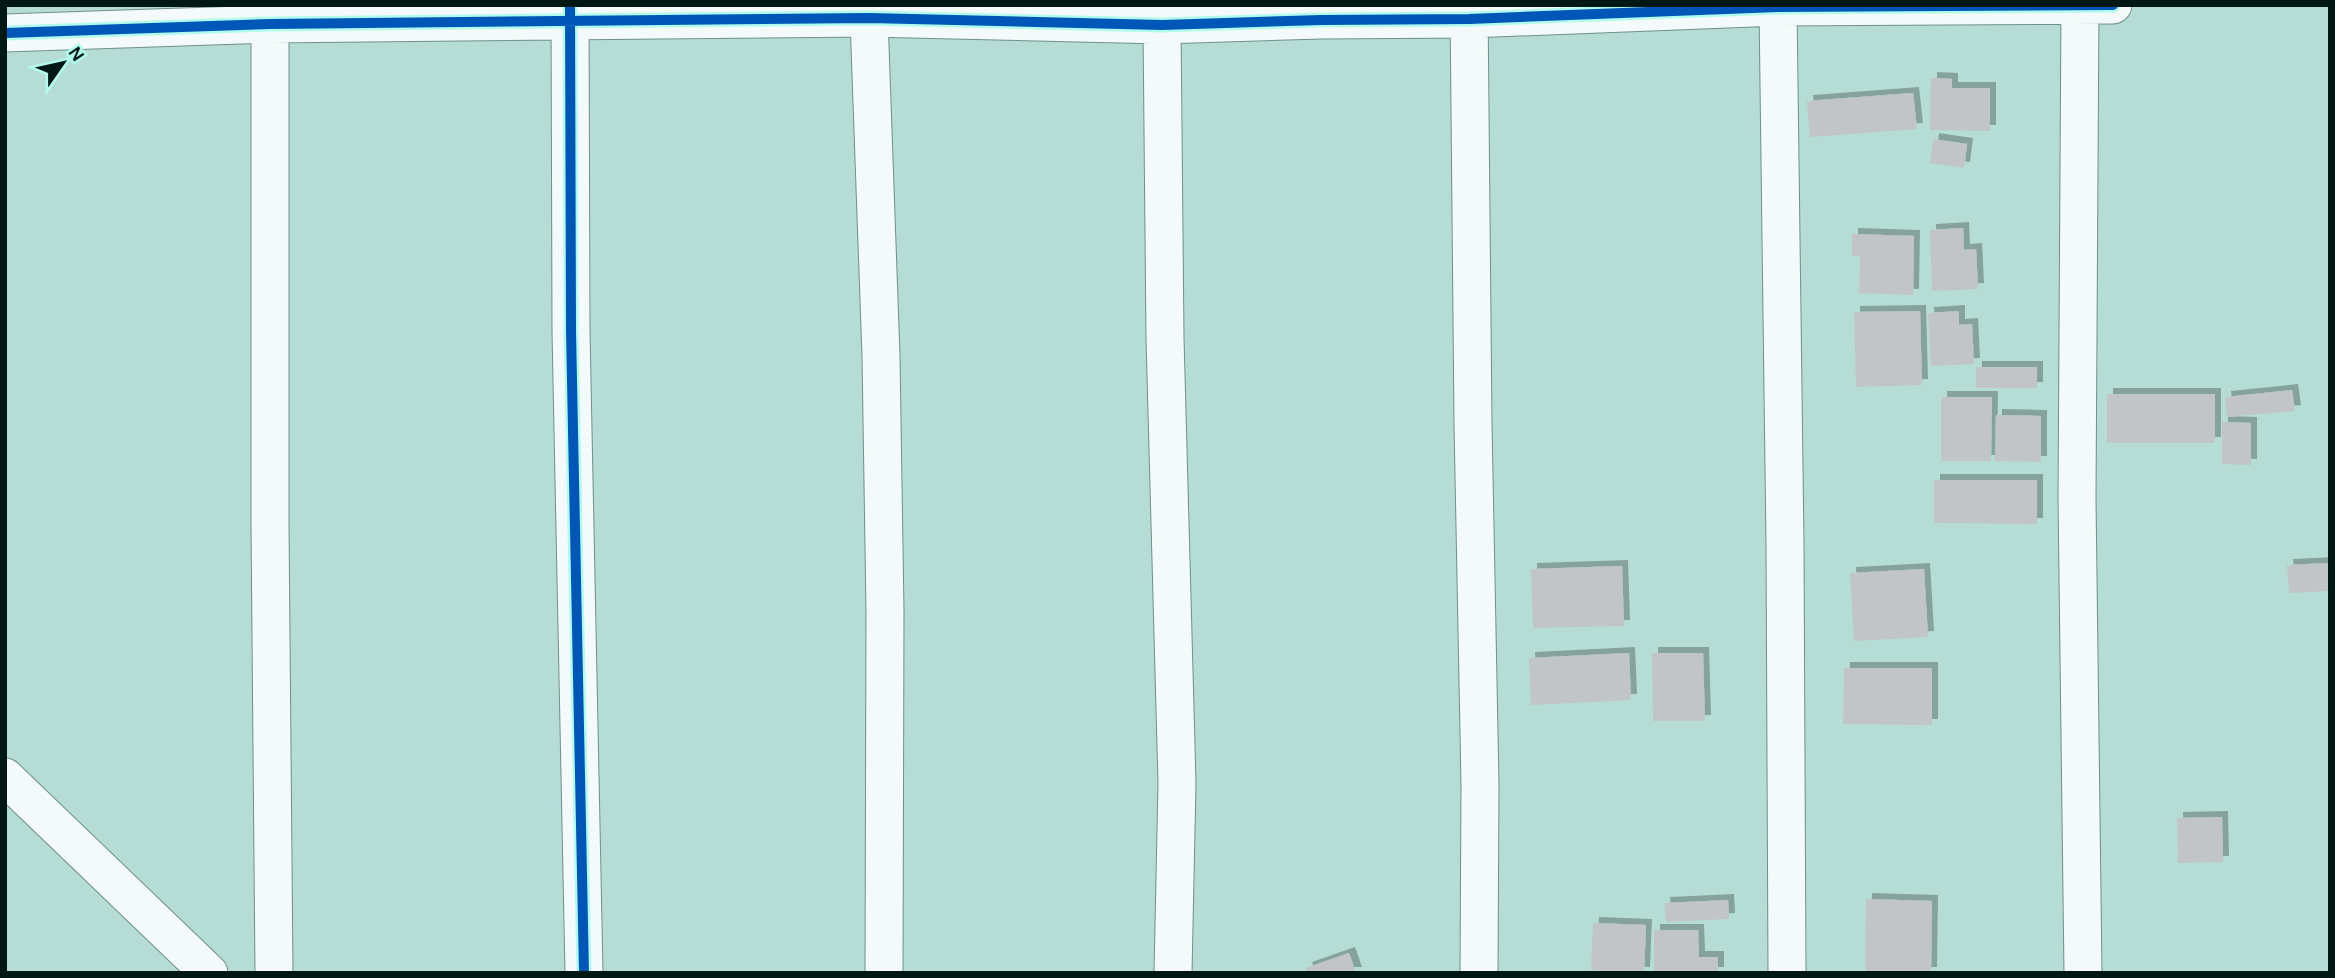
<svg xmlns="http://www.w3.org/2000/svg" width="2335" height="978" font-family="Karla,sans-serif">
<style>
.building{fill:#c1c5c6;filter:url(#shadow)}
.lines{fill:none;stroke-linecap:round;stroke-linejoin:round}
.minor-casing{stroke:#6f908b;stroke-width:39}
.minor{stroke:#f4faf9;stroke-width:37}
.cycleway-casing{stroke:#b1fbee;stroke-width:15}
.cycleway{stroke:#0057b8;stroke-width:10}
</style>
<defs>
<filter id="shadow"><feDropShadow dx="6" dy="-6" stdDeviation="0" flood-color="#0004"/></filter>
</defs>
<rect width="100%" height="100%" fill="#b5ddd6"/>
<path class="building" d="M1931,78L1952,79V88H1990V131L1930,130Z
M1913,93L1917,129L1810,137L1807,101Z
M1933,139L1967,144L1964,168L1930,163Z
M1963,228L1964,250L1976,249L1978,289L1932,291L1930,230Z
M1852,234L1914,236L1913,295L1859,293L1860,256H1852Z
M1920,311L1922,385L1856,387L1854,312Z
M1959,311V325L1972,324L1974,364L1931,366L1928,313Z
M1976,367H2037V388H1976Z
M2292,390L2295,411L2227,417L2225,397Z
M2107,394H2215V443H2107Z
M1941,397H1992L1991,461H1941Z
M1996,415L2041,416V462L1995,461Z
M2222,422L2251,423V465L2222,464Z
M1934,480H2037V524L1934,523Z
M2329,563L2330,591L2289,593L2287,565Z
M1622,566L1624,626L1533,628L1531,569Z
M1924,569L1928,637L1854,641L1850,573Z
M1629,653L1631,700L1531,705L1529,658Z
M1652,653H1703L1705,721H1653Z
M1844,668H1932V725L1843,724Z
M2222,817L2223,862L2178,863L2177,818Z
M1866,899L1932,901L1931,973H1865Z
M1728,900L1729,919L1666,922L1664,903Z
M1593,923L1646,925L1644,973L1591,970Z
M1654,930H1698L1699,957H1718V973H1654Z
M1349,953L1356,973H1308L1306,968Z"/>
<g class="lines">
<defs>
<path id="minor" d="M570,5L571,331L584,973
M1469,5L1473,424L1480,784L1479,973
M2080,6L2077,498L2083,973
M1778,7L1785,545L1787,973
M869,18L881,356L885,611L884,973
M270,24V524L274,973
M1162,25L1165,338L1177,783L1173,973
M5,33L270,24L869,18L1162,25L1321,20L1469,19L1778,7L2113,5
M5,777L209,973"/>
</defs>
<use href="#minor" class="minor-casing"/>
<use href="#minor" class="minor"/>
<defs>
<path id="cycleway" d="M570,5L571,331L584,973
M5,33L270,24L869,18L1162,25L1321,20L1469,19L1778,7L2113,5"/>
</defs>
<use href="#cycleway" class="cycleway-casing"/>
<use href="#cycleway" class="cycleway"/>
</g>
<rect width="2335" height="978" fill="none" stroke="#001814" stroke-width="14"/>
<g transform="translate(63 63) rotate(56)" stroke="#b1fbee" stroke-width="5" paint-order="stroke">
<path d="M0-5L12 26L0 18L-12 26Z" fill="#001814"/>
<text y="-10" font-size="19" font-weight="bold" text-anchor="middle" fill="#001814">N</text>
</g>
</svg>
